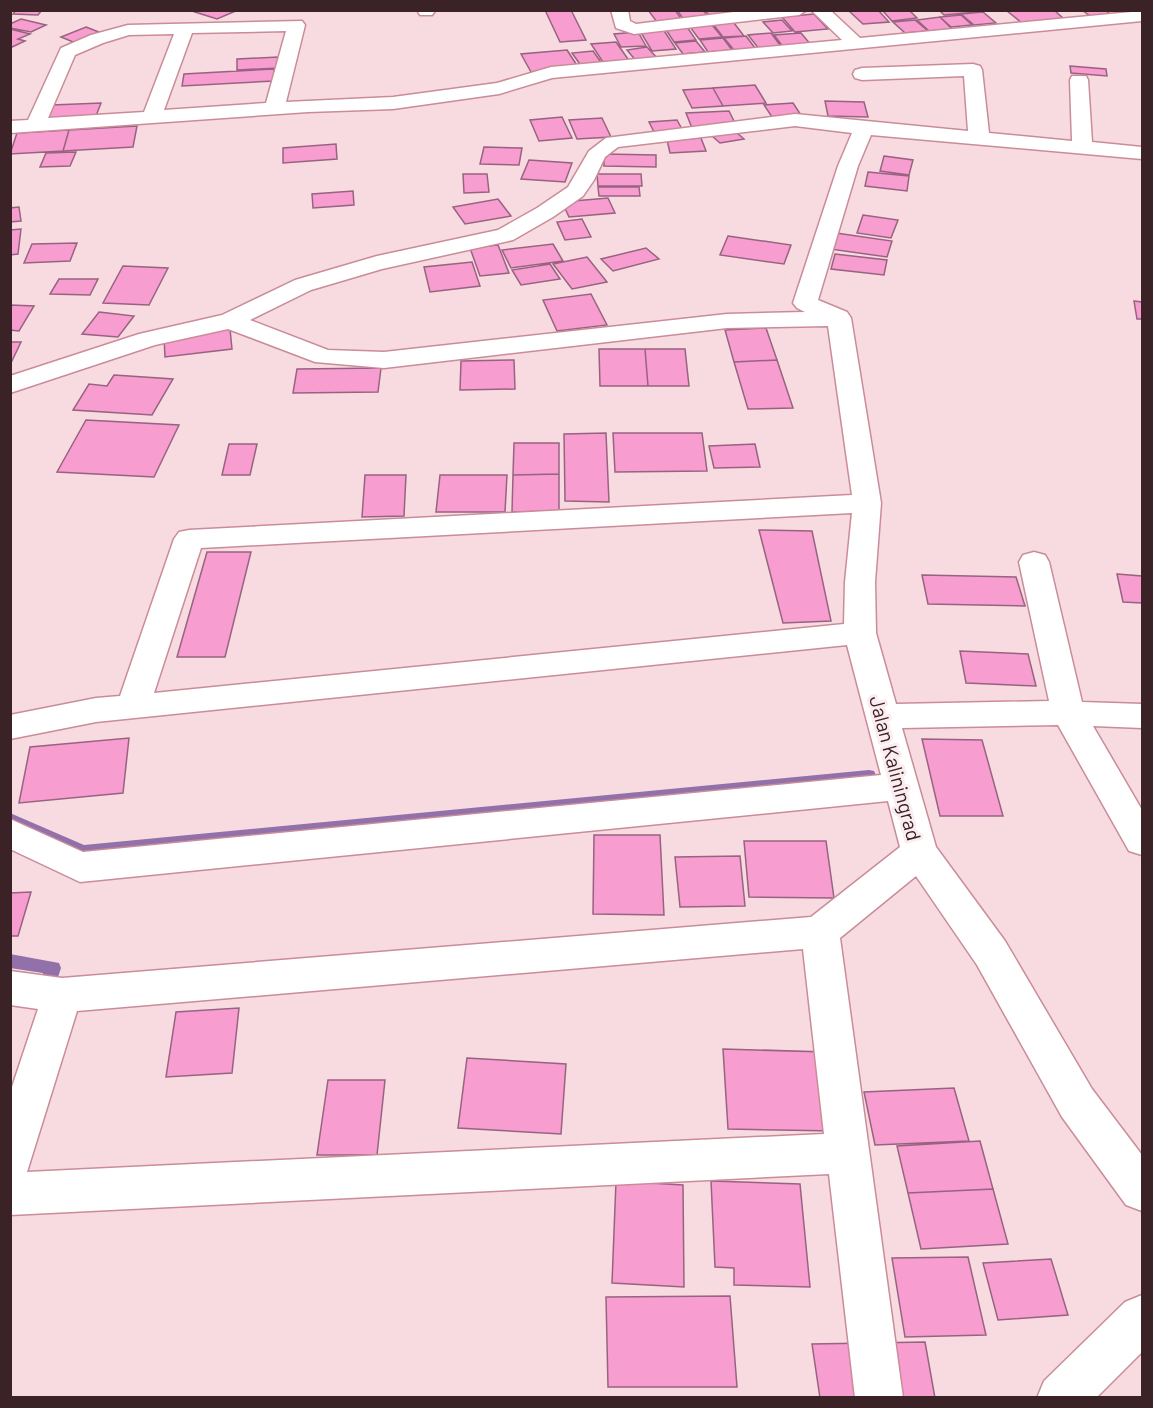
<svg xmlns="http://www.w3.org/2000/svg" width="1153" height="1408" font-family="Barlow,sans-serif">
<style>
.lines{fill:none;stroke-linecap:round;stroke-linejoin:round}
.stream{fill:#9270aa;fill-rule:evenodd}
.building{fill:#f79dcf;stroke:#986380;stroke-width:1.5}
.minor-casing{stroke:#ca8c99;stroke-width:3}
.minor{fill:#fff;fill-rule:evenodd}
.labels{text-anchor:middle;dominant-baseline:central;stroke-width:6;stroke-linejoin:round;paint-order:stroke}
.street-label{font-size:20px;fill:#3b2227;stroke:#fbecef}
</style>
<rect width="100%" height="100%" fill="#f7dbe0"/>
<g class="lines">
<path class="stream" d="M869,770L874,771L876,775L874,779L869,780L83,857L10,825V813L84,845Z
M10,954L59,963L61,968L51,998L45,1000L39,998L37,993L43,973L10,968Z"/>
</g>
<path class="building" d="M16,10H42L38,15L13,14Z
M199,10H238L217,19L195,12Z
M545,10H571L586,40L560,42Z
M648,10H675L682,20L657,22Z
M677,10H703L709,18L684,20Z
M705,10H748L711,18Z
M878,10L889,22L863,24L849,11Z
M882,10H909L917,18L892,21Z
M939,10H976L977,12L944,15Z
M1054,10L1064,19L1022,23L1007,11Z
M1082,10H1105L1110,14L1090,16Z
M983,12L996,23L974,25L961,14Z
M814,14L828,29L795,32L782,17Z
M961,15L972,25L951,27L940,17Z
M940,17L952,29L929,31L917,20Z
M21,19L46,25L31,32L10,28V24Z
M782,20L792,31L773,33L763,22Z
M915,20L928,31L905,33L893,22Z
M734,23L744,36L723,37L713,24Z
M712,25L722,37L699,39L690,27Z
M86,27L104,34L78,44L61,37Z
M687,27L696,40L674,42L665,28Z
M10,29L30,34L18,39L25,41L10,48Z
M663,29L676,49L652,51L640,31Z
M638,32L646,46L621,47L614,34Z
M771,33L783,49L760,50L748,35Z
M801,33L812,46L784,48L774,35Z
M746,36L755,48L734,50L724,38Z
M723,38L732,50L708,52L700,40Z
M696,41L705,52L683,54L675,43Z
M616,42L630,62L605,65L591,44Z
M647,47L658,59L637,62L627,50Z
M567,50L578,67L531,72L521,54Z
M593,51L603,65L582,67L572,53Z
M278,57V68L237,70V59Z
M1070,66L1106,69L1107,76L1071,73Z
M274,69V81L182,86L184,74Z
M755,85L766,103L723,106L713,88Z
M713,88L723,106L692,108L683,90Z
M825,101L864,102L868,117L828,116Z
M101,103L96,116L47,118L52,105Z
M793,103L801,115L772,117L764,105Z
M729,111L736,125L692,128L686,113Z
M562,117L572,138L539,141L530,120Z
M602,118L611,137L577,139L569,120Z
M677,120L682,129L654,132L649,122Z
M137,126L133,147L63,151L69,130Z
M69,130L63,151L10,154L17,133Z
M736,132L744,139L720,143L712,136Z
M701,138L706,151L670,153L667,140Z
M336,144L337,159L283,163V148Z
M484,147L522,148L519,165L480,164Z
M76,152L70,166L40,167L46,153Z
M604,154L656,155V167L604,166Z
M884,156L913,160L909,175L880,171Z
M529,160L572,163L565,182L521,179Z
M868,172L909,176L907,191L865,186Z
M463,174H487L489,192L464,193Z
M597,174H641L642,186H598Z
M598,187H639L640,196H599Z
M353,191L354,205L313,208L312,194Z
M608,198L615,213L569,217L562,202Z
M498,199L511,216L465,224L453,207Z
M19,207L21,221L10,222V208Z
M863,215L898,220L891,238L857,233Z
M582,219L591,237L565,240L557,222Z
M21,229L18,254L10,255V230Z
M836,233L892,241L887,257L830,249Z
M728,236L791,245L784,264L720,255Z
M77,243L70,261L24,263L32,244Z
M553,244L563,261L511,268L502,250Z
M498,245L509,273L480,276L470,248Z
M646,248L659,259L613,271L601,259Z
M835,254L887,260L884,275L831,269Z
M587,257L607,282L572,289L553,264Z
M472,262L480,286L430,292L424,267Z
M550,264L560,279L521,285L512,270Z
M123,266L168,268L149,305L103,303Z
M59,279H98L90,295L50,294Z
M591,294L607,325L557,331L543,300Z
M1134,301L1142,302V319H1137Z
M10,305L34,306L19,331L10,330Z
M99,312L134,316L118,337L82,334Z
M766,328L777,360L734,362L725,330Z
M230,329L232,349L165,357L164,337Z
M10,342H21L10,365Z
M599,349H645L648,386H600Z
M645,349H685L689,386H648Z
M514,360L515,389L460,390L461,361Z
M777,360L793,408L748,409L734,362Z
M381,368L378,392L293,393L297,369Z
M114,375L173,379L152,415L73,410L89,384L107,386Z
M86,420L179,425L154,477L57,472Z
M606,433L609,502L565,501L564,434Z
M613,433H702L707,471L615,472Z
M514,443H559V474L513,475Z
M229,444H257L250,475H222Z
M755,444L760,467L714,468L709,446Z
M559,474V511L512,512L513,475Z
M365,475H406L404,516L362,517Z
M440,475H507L505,512H436Z
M759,530L812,531L831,621L783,623Z
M207,552H251L225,657H177Z
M1117,574L1142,576V603L1123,602Z
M922,575L1016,577L1025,606L928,604Z
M960,651L1028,654L1036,686L966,683Z
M129,738L123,793L19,803L30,747Z
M922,739L982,740L1003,816H940Z
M594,835H660L664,915L593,914Z
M744,841H826L834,898L749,897Z
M740,856L745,906L680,907L675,857Z
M31,892L18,936H10V893Z
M239,1008L232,1073L166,1077L176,1012Z
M723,1049L827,1052L836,1131L728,1129Z
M467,1058L566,1064L561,1134L458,1128Z
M328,1080H385L377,1155H317Z
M954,1088L969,1141L875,1145L864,1092Z
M980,1141L993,1189L908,1193L897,1146Z
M616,1181L683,1185L684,1287L612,1283Z
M711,1181L800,1184L810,1287L734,1285V1268L715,1267Z
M993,1189L1008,1244L921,1249L908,1193Z
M968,1257L986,1335L905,1337L892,1258Z
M1051,1259L1068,1315L998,1320L983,1263Z
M730,1296L737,1387H608L606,1297Z
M925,1342L935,1398H820L812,1344Z"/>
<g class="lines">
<defs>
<path id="minor" d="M417,10H435V11L432,15H420Z
M611,10H628L630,21L636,24L750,10H807L799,15L634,34L616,28Z
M811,10H830L860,38L1142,11V21L552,78L499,94L393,109L308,112L10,133V121L28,120L61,48L91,35L128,25L302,21L305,25L286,102L393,97L497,83L551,67L842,40ZM286,31L266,103L164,110L192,33ZM174,34L144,112L48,118L75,55L103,43L129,35Z
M973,64L980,66L982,70L989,133L1072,141L1070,80L1072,76H1086L1088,80L1092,142L1142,147V159L871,135L858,166L818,300L847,312L851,318L881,503L875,582L876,633L896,704L1049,701L1019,562L1023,555L1034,552L1045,555L1049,562L1082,702L1142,704V728L1093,726L1142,810V855L1129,851L1058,725L902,728L936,847L1005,941L1092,1089L1142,1155V1211L1126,1205L1062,1117L977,965L916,876L840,938L903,1398H855L829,1174L10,1215V1093L38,1009L10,1005V971L62,978L811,917L900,847L888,801L80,882L10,849V819L83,852L881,775L847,645L96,722L10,739V715L96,698L120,696L174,539L179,532L189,530L852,495L828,326L727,328L384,368L315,362L228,329L155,345L10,393V376L139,334L222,315L295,280L377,256L498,230L537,208L568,187L589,151L606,138L795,114L968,131L964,76L862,80L855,78L853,74L855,70L862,68ZM795,126L852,133L838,166L793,303L797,308L805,312L727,314L384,352L328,350L250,320L311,290L382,269L513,240L553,217L583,196L594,180L605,157L618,147ZM852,513L845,582L844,624L154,693L201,548ZM803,949L824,1134L27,1172L77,1011Z
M1142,1295V1352L1096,1398H1037L1044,1381L1125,1302Z"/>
</defs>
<use href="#minor" class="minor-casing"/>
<use href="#minor" class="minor"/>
</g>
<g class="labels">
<g class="street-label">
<text transform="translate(896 768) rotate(75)">Jalan Kaliningrad</text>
</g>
</g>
<rect width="1153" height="1408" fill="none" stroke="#3b2227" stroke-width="24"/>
</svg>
